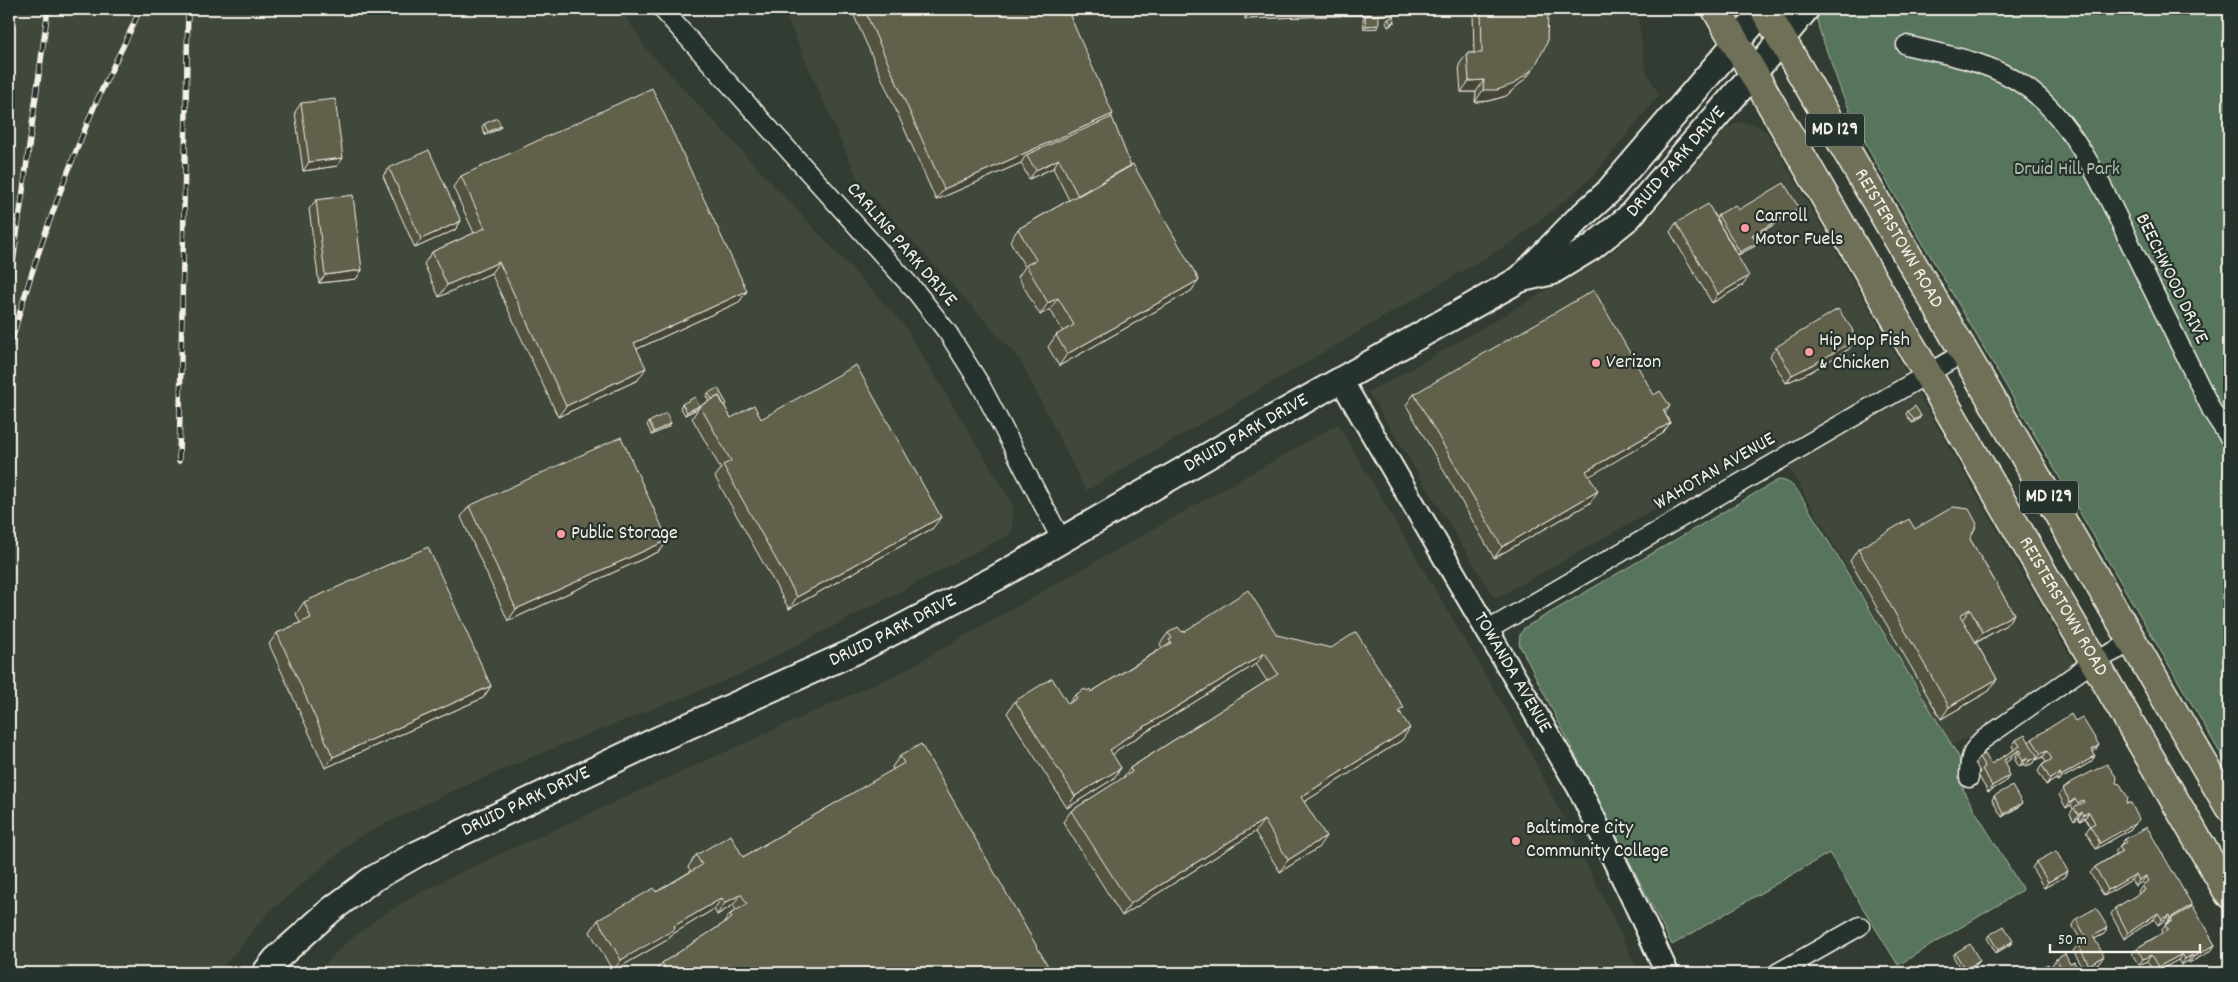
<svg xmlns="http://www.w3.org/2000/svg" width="2238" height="982" font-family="Dekko,sans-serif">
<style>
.built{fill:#40473a}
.green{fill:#57745c;stroke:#a6b2a2}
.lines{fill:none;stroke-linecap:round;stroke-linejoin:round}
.minor-casing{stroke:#f4f1e8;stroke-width:21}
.tertiary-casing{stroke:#f4f1e8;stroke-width:26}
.secondary-casing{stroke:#f4f1e8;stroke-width:29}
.primary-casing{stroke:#f4f1e8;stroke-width:31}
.minor{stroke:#26332d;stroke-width:18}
.tertiary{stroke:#26332d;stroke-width:22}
.secondary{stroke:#26332d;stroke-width:25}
.primary{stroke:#706f59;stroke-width:28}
.rail-casing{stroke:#f4f1e8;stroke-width:5.5}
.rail{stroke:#26332d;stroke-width:4;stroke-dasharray:11;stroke-linecap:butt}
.wall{fill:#535341;stroke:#f4f1e8}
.shaded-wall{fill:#444435;stroke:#f4f1e8}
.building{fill:#61614c;stroke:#f4f1e8}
.poi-dot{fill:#ff9aa2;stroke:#26332d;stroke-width:2}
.labels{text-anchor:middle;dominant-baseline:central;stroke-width:4.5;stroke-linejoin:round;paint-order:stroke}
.shield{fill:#26332d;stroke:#b6b8b0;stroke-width:1}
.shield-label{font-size:19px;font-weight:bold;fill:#f4f1e8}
.street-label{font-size:20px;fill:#f4f1e8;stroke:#26332d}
.park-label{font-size:20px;fill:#b5bfb0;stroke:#26332d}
.poi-label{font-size:20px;fill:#f4f1e8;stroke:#26332d;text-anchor:start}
</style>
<rect width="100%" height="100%" fill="#323c33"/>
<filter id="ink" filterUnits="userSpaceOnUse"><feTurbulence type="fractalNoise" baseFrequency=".02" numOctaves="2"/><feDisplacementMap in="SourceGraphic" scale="10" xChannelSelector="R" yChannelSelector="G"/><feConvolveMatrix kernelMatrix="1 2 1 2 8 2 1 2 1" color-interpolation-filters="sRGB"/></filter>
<g filter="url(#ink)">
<path class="built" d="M9,9H621L645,47L904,325L1013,504L1012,533L744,673L542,753L446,794L357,838L267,914L218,973H9Z
M783,9H1637L1646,71L1659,95L1596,173L1568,198L1514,241L1086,491L1020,360L859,182Z
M1737,122L1754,124L1767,132L2082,677L1951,746L1774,442L1495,599L1368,392L1409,370L1611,253L1663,203L1720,133Z
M1338,424L1526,744L1602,895L1639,973H316L347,942L381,916L414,896L463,871L901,672Z"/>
<path class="green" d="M1820,9H2229V768L1872,156L1842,94L1819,29L1817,19Z
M1778,480C1789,480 1795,487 1801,496L1959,757L1961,782L1965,794L2023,890L1898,965L1829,853L1672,945L1519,644L1520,635L1524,628Z"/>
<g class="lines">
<defs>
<path id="minor" d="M662,9L917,293L948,333L980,384L1062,541
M1906,45C1945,55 1989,61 2023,85C2077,120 2112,207 2140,264C2164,313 2189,363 2213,413L2229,437
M1488,630L1965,352
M1969,778C1969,763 1970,752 1981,741L2093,662L2133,642
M1777,973L1860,926"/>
<g id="tertiary">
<path id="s1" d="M1341,380L1579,788L1635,903L1667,973"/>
</g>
<g id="secondary">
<path id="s2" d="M1520,279L1551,272L1592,247L1628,218L1753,74L1806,9"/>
<path id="s3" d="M265,973L276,959L331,910L371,880L417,854L655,741L862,648L998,577L1275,417L1520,279L1577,220L1607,193L1765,9"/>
</g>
<g id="primary">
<path id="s4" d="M1716,9L2229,894"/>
<path id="s5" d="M1764,9L2229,807"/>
</g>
</defs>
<use href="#minor" class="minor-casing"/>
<use href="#tertiary" class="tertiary-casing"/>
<use href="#secondary" class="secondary-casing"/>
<use href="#primary" class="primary-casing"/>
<use href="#minor" class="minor"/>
<use href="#tertiary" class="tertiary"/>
<use href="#secondary" class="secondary"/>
<use href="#primary" class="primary"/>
<defs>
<path id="rail" d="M9,292L48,9
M9,352C29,273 58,194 89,119C104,81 125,46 140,9
M179,461L188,9"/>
</defs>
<use href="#rail" class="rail-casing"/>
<use href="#rail" class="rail"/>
</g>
<path class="wall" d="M851,9H1067L1131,166L1199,280L1191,291L1059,366L1048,347L1056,335L1063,332L1050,309L1040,315L1018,277L1025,267L1010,241L1018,229L1069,200L1053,168L1029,179L1021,163L936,200Z
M1245,9H1547L1534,68L1525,79L1506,96L1489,101L1475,102L1476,92H1461L1459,65L1467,53H1474L1473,11L1245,19Z
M1365,16L1379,25L1377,28L1364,29L1363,19Z
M1388,19L1395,21L1393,24L1388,27L1386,22Z
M301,103L343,158L337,166L303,171L295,112Z
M484,124L499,129L485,135L482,127Z
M389,168L461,221L455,230L415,248L383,176Z
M461,176L747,291L739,302L637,349L638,380L558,417L491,273L439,297L424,264L432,252L474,233L453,187Z
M316,200L362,270L356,279L319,283L309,209Z
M1738,210L1797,211L1753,237L1755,246L1738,255L1716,218L1718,215Z
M1676,223L1743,285L1712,303L1670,232Z
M1776,347L1849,349L1810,372L1786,383L1770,356Z
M708,393L725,407L731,418L761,419L933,528L789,609L715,477L721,469L692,418L700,406L709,401L706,396Z
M1414,394L1665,413L1670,423L1662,434L1589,476L1590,503L1494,558L1406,405Z
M682,404L697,409L685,415L680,407Z
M1908,411L1919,419L1912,423L1906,414Z
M649,422L671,423L669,426L652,435L647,425Z
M469,506L668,540L660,551L508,621L461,517Z
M1915,529L1970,539L2014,614L2006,625L1976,643L1997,679L1989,691L1941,719L1850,561L1858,549Z
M304,602L491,686L483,698L325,768L269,644L277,633L300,623L296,614Z
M1182,632L1277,635L1401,713L1402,740L1304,802L1318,848L1280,872L1255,832L1122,916L1063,822L1071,811L1122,779L1130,768L1267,681L1256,664L1117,750L1112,755L1121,768L1113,779L1067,808L1007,713L1015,701L1068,704L1069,703L1075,695L1087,691L1091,692L1162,648L1160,644L1168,633Z
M2075,721L2099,745L2093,752L2091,762L2057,781L2056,779L2046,785L2038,771L2042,765L2046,762L2043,757L2036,760V759L2033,763L2025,767L2023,764L2019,767L2015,760L2017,757L2016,756L2005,762L2007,772L2009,776L2005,782L1988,792L1978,775L1980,772L1975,763L1979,757L1991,764L2014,750L2012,746L2016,740L2029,742L2032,739Z
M900,756L1052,973H654L662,963L723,924L730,914L736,910L733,905L717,915L714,909L671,935L667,940L613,971L590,932L598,920L656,892L691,871L688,867L696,855L743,857L893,770L892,767Z
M2116,783L2126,803L2135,825L2131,829L2096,849L2086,832L2090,826L2085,818L2080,821L2078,818L2074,821L2070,814L2073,809L2071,805L2066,808L2059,795L2063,789Z
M1994,796L2022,803L2020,806L2002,817L1992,800Z
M2125,839L2190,907L2215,945L2211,951L2189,963L2188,961L2181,965L2178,960L2154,973L2147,961L2139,965L2132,954L2137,948L2162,933L2161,931L2168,922L2166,924L2164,921L2158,925L2154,919L2124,939L2111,914L2115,908L2139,894L2138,891L2143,885L2142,882L2135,886L2131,880L2104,896L2090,873L2095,867L2116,854L2115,852Z
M2036,862L2068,871L2064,877L2044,888L2032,868Z
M2076,919L2104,934L2094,939L2100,962L2085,971L2073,951L2078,945L2082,942L2072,925Z
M1989,935L2011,944L1996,953L1987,938Z
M1955,953L1980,961L1977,964L1962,972L1953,956Z
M2056,959L2070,964L2056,973L2052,965Z
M2040,968L2053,973H2036Z"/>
<path class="shaded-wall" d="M1253,9H1474L1473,11L1245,19Z
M1395,21L1393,24L1388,27L1391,24Z
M1379,25L1377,28L1364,29L1366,26Z
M1534,68L1525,79L1506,96L1489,101L1475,102L1483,90Z
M1484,80L1476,92H1461L1469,81Z
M1113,114L1105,126L1026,155L1021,163L936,200L944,189Z
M501,126L499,129L485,135L488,132Z
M343,158L337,166L303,171L309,162Z
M1059,159L1053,168L1029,179L1036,170Z
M1799,208L1797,211L1750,238L1752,235Z
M461,221L455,230L415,248L421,239Z
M1757,243L1755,246L1738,255L1740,252Z
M499,262L491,273L439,297L447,285Z
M362,270L356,279L319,283L325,275Z
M1749,276L1743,285L1712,303L1718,294Z
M1199,280L1191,291L1059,366L1067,354Z
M747,291L739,302L626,354L634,343Z
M1058,298L1050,309L1040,315L1048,303Z
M1855,340L1849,349L1810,372L1786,383L1792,375Z
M646,368L638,380L558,417L566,406Z
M699,406L697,409L685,415L687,412Z
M1670,406L1662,418L1663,410Z
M1921,416L1919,419L1912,423L1914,420Z
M671,423L669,426L652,435L654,432Z
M1670,423L1662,434L1578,483L1586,471Z
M1598,491L1590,503L1494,558L1502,547Z
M941,517L933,528L789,609L797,597Z
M668,540L660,551L508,621L516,609Z
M1970,609L1962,620L1960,615Z
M2014,614L2006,625L1975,643L1983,632Z
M1265,653L1256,664L1117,750L1114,754L1102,761L1110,750L1121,741Z
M1997,679L1989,691L1941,719L1949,707Z
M491,686L483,698L325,768L333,757Z
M1410,728L1402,740L1293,809L1301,797Z
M2099,745L2095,751L2087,756L2092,750Z
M2020,750L2016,756L2000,766L2004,760Z
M2047,751L2043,757L2036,760L2041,754Z
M2095,756L2091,762L2057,781L2061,776Z
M2038,757L2033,763L2025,767L2029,761Z
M2027,758L2023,764L2019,767L2023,761Z
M1121,768L1113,779L1067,808L1075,796Z
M2060,773L2056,779L2046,785L2050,779Z
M2009,776L2005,782L1988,792L1992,786Z
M2075,799L2071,805L2066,808L2070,802Z
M2022,803L2020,806L2002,817L2004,814Z
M2082,812L2078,818L2074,821L2078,815Z
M2089,812L2085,818L2080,821L2084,815Z
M2139,819L2131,829L2096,849L2100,843Z
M1264,820L1255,832L1122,916L1130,904Z
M1326,836L1318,848L1280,872L1288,860Z
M2068,871L2064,877L2044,888L2048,882Z
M2136,874L2131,880L2104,896L2108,890Z
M2146,876L2142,882L2135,886L2139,880Z
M741,894L733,905L717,915L725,903Z
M722,898L714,909L671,935L667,940L613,971L621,960L674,926Z
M2192,905L2188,911L2171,919L2166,924L2170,918Z
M2158,913L2154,919L2124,939L2128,933Z
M2169,915L2164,921L2158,925L2162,919Z
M2108,928L2104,934L2088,942L2093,936Z
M2013,941L2011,944L1996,953L1998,950Z
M2215,945L2211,951L2189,963L2193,957Z
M2182,954L2178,960L2154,973L2158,967Z
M2151,955L2147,961L2139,965L2143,959Z
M2192,955L2188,961L2181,965L2185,959Z
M2104,956L2100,962L2085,971L2089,965Z
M1980,961L1977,964L1962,972L1965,969Z"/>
<path class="building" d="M864,9H1067L1113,114L944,189Z
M1481,9H1547L1548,12L1547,43L1534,68L1514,84L1497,90H1483L1484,80L1469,81L1467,53H1482Z
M1379,15V25L1366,26L1365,16Z
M1394,16L1395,21L1391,24L1388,19Z
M652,88L747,291L634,343L646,368L566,406L499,262L447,285L432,252L485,228L461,176Z
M335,99L343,158L309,162L301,103Z
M1112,117L1131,166L1078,196L1059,159L1036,170L1026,155Z
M497,118L501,126L488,132L484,124Z
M429,150L461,221L421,239L389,168Z
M1133,164L1199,280L1067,354L1056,335L1074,325L1058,298L1048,303L1026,265L1036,260L1018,229Z
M1784,183L1799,208L1752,235L1757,243L1740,252L1718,215L1735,205L1738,210Z
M353,195L362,270L325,275L316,200Z
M1708,204L1749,276L1718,294L1676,223Z
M1594,290L1654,395L1660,391L1670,406L1663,410L1670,423L1586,471L1598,491L1502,547L1414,394Z
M1838,309L1852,329L1855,340L1816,363L1792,375L1776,347Z
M856,365L941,517L797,597L723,465L731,461L700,406L719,396L731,418L754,405L761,419Z
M718,388L727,404L724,406L719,396L712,399L708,393Z
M695,397L699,406L687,412L682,404Z
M1915,406L1921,416L1914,420L1908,411Z
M666,413L671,423L654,432L649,422Z
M621,437L668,540L516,609L469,506Z
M1953,507L1969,509L1977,524L1970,539L2014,614L1983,632L1970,609L1960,615L1997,679L1949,707L1858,549L1909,519L1915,529Z
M428,547L491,686L333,757L277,633L311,618L304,602Z
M1248,590L1277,635L1331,648L1356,632L1404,708L1399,711L1410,728L1301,797L1326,836L1288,860L1264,820L1130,904L1071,811L1132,772L1130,768L1278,674L1265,653L1121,741L1122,742L1110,750L1121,768L1075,796L1015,701L1052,678L1068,704L1077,698L1075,695L1085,689L1087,691L1090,689L1091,692L1171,643L1169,640L1172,638L1168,633L1178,627L1182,632L1185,631Z
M2071,714L2075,721L2082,717L2099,745L2092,750L2095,756L2061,776L2060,773L2050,779L2042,765L2052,759L2047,751L2041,754L2032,739Z
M2025,735L2038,757L2029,761L2027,758L2023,761L2019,754L2022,752L2020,750L2004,760L2009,769L2007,771L2009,776L1992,786L1982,769L1985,767L1979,757L1985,754L1991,764L2020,746L2016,740Z
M921,744L1052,973H668L662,963L732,918L730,914L747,904L741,894L725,903L722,898L674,926L675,929L621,960L598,920L654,888L656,892L702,865L696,855L731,835L743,857L904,763L900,756Z
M2107,764L2117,778L2116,783L2120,784L2128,798L2126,803H2131L2139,819L2136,823L2100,843L2090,826L2095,823L2089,812L2084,815L2082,812L2078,815L2074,808L2084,802L2083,800L2078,804L2075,799L2070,802L2063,789L2072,782Z
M2012,786L2022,803L2004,814L1994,796Z
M2147,827L2192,905L2170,918L2169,915L2162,919L2158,913L2128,933L2115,908L2145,890L2142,885L2149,881L2146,876L2139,880L2136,874L2108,890L2095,867L2122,851L2119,846L2126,842L2125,839Z
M2056,851L2068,871L2048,882L2036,862Z
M2193,906L2215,945L2193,957L2192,955L2185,959L2182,954L2158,967L2151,955L2143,959L2137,948L2168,930L2165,925L2172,921L2171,919Z
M2096,908L2108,928L2093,936L2104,956L2089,965L2078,945L2087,939L2076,919Z
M2004,926L2013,941L1998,950L1989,935Z
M1970,944L1980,961L1965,969L1955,953Z
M2065,954L2070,964L2074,962L2080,973H2055L2062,969L2056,959Z
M2048,964L2053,973H2043L2040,968Z
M2009,970L2011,973H2005Z"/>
</g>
<g class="poi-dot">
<circle cx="1745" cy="228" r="5"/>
<circle cx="1809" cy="352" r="5"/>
<circle cx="1596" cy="363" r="5"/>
<circle cx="561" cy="534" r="5"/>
<circle cx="1516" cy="841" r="5"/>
</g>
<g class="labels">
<g class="shield">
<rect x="1806" y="113.5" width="58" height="33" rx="4"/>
<rect x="2020" y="480.5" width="58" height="33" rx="4"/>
</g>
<g class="shield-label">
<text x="1835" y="130">MD 129</text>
<text x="2049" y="497">MD 129</text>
</g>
<g class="street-label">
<text stroke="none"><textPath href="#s2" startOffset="200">DRUID PARK DRIVE</textPath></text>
<text stroke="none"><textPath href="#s5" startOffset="266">REISTERSTOWN ROAD</textPath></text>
<text transform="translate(901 245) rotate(49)">CARLINS PARK DRIVE</text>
<text transform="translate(2171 279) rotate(64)">BEECHWOOD DRIVE</text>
<text stroke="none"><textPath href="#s3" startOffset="1125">DRUID PARK DRIVE</textPath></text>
<text transform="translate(1715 472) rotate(-30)">WAHOTAN AVENUE</text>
<text stroke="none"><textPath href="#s4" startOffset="691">REISTERSTOWN ROAD</textPath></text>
<text stroke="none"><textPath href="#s3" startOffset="720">DRUID PARK DRIVE</textPath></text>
<text stroke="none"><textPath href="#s1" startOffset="339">TOWANDA AVENUE</textPath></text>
<text stroke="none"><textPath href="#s3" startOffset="315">DRUID PARK DRIVE</textPath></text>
</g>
<g class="park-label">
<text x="2067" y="170">Druid Hill Park</text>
</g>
<g class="poi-label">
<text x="1755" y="217">Carroll<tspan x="1755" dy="23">Motor Fuels</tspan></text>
<text x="1819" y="341">Hip Hop Fish<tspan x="1819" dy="23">&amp; Chicken</tspan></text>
<text x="1606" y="363">Verizon</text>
<text x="571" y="534">Public Storage</text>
<text x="1526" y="829">Baltimore City<tspan x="1526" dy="23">Community College</tspan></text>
</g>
</g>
<rect width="2238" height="982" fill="none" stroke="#26332d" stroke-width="30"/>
<rect x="15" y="15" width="2208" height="952" fill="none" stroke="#f4f1e8" stroke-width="2" filter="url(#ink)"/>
<path d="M2050 944v8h150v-8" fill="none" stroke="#f4f1e8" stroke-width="2.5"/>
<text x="2058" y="944" font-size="15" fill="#f4f1e8" stroke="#26332d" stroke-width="4" paint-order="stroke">50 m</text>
</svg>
